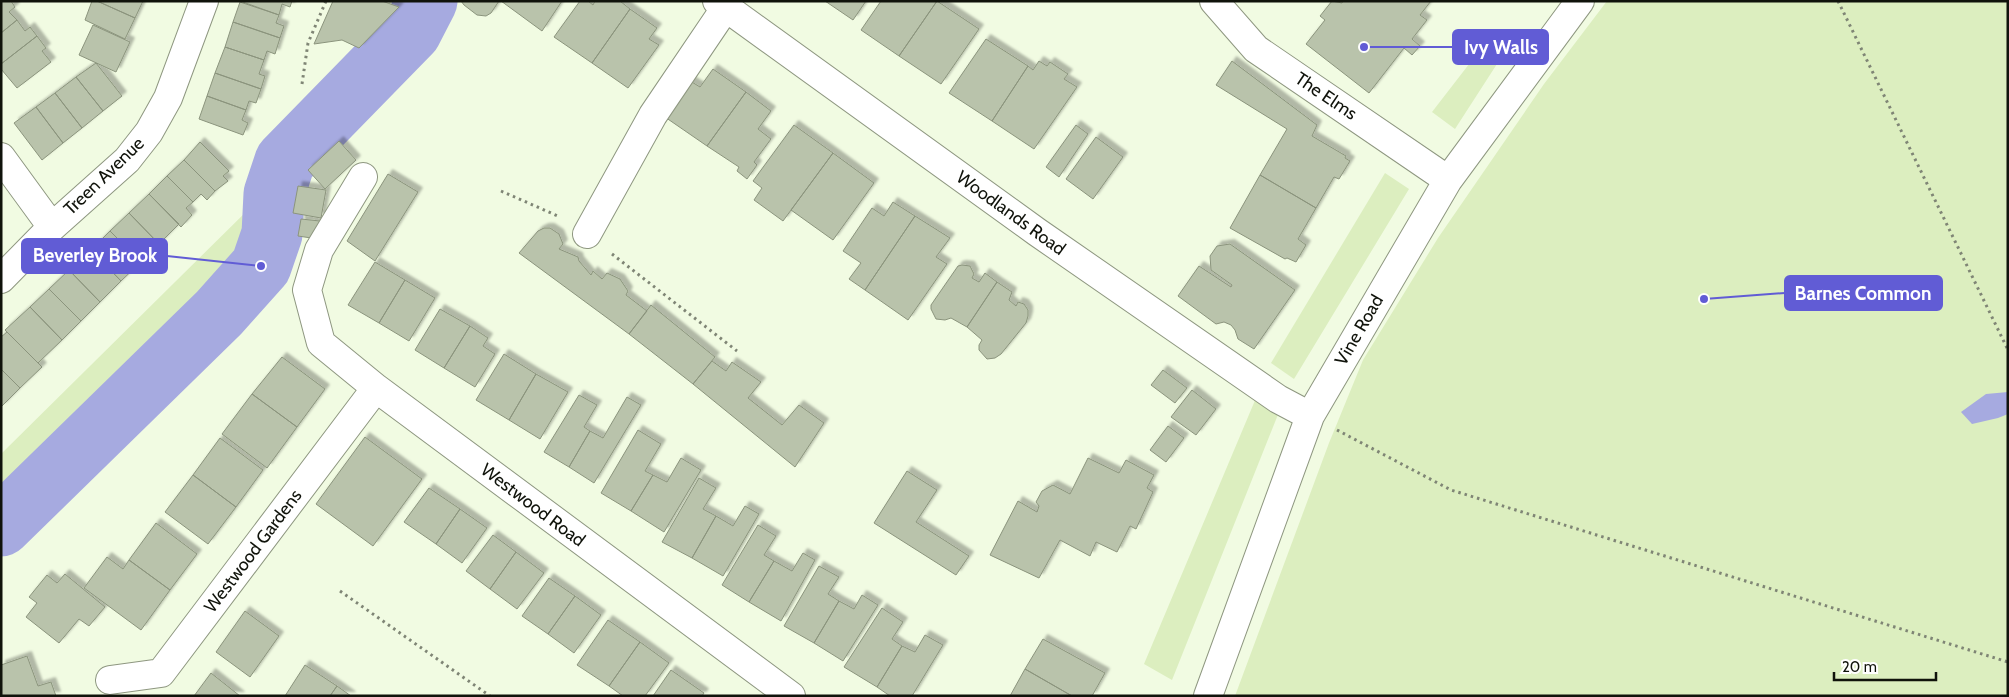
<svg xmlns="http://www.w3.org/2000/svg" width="2009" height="697" font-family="Cabin,sans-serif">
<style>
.green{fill:#dceebf}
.water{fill:#a6aae0}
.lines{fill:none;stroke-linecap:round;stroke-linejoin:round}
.river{stroke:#a6aae0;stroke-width:61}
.building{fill:#b9c3ab;stroke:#8b947d;filter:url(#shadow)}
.minor-casing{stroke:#8e9780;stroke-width:30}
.path{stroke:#7f8575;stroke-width:3;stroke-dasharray:2.5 4;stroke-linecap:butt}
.minor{stroke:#fff;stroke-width:28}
.labels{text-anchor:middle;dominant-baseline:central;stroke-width:4;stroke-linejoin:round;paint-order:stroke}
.street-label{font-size:18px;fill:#10130b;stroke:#fff}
.leader{fill:none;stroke:#615cd5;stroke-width:2}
.callout-dot{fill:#615cd5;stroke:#fff;stroke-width:2}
.callout{fill:#615cd5;stroke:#615cd5;stroke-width:2}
.callout-label{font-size:19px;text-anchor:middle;font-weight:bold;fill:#fff}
</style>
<defs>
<filter id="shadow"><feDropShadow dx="4.5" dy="-4.5" stdDeviation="1" flood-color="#0004"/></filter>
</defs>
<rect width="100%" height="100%" fill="#f1fbe2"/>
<path class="green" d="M1607,1H2008V696H1235L1329,443L1363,360L1438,238L1544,84Z
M1490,37L1506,50L1455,129L1432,112Z
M1385,173L1409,189L1294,379L1271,363Z
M262,196L260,225L253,266L1,513V454Z
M1256,398L1279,412L1172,680L1144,664Z"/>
<path class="water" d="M2008,392V414L1998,418L1972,424L1961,412L1986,394Z"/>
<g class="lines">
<path class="river" d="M1,526L219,313L261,266L272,234L274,194L285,161L411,32L427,1"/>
</g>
<path class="building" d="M1,1H11L15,7L9,12L17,20L1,33Z
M92,1H97L135,18L125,39L85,20Z
M97,1H143L135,18Z
M240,1H292L290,7L282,4L279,15Z
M333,1H382L399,7L359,48L342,40L314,44Z
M461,1H499L491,13L486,16L477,15L464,5Z
M501,1H562L542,31Z
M580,1H588L593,5L595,1H620L630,9L592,63L554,37Z
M825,1H866L853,20Z
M881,1H937L899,56L861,30Z
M937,1L979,29L941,84L899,56Z
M1332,1L1342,3L1343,1H1431L1420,15L1427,20L1412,39L1420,46L1412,55L1404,48L1369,93L1306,44L1325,20L1320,16Z
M240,2L279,15L276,23L284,26L280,38L233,22Z
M630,9L657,28L649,39L659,45L628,88L592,63Z
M17,20L25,31L30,27L37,36L1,64V33Z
M233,22L280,38L275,54L267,51L264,60L225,47Z
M93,25L130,42L116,72L79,55Z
M37,36L46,48L42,51L51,62L17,88L1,69V64Z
M986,39L1028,66L992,121L949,93Z
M225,47L264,60L259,74L265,76L261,89L215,73Z
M1039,61L1047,66L1050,62L1068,74L1064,79L1077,87L1034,149L992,121L1028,66L1033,70Z
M1232,61L1317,125L1312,136L1346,156L1345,158L1350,161L1339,179L1334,177L1316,208L1260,175L1287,129L1216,85Z
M96,63L122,96L103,111L76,77Z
M713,69L746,92L707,146L662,115L687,79L700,87Z
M215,73L261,89L256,103L249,101L246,110L207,96Z
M76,77L103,111L82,128L55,93Z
M746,92L771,111L758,129L771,139L754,162L757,165L747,179L737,171L739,167L707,146Z
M55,93L82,128L63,143L36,107Z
M207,96L246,110L242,120L248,123L243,135L199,119Z
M36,107L63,143L42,160L14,123Z
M794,125L833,153L783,221L754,200L762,188L753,181Z
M1076,125L1088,134L1059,177L1046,167Z
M1096,137L1123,157L1093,199L1066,179Z
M339,141L356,160L325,189L308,170Z
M200,142L229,171L223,176L228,181L215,191L184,160Z
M833,153L874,183L833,240L791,210Z
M184,160L215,191L207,200L201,194L193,202L167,176Z
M388,174L418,192L375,261L347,241Z
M1260,175L1316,208L1298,239L1306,245L1296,262L1287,258L1285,259L1230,228Z
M167,176L193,202L186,208L192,215L181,227L149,194Z
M298,186L326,190L321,218L293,213Z
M149,194L179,224L159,244L129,213Z
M893,202L915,216L865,290L849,279L861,263L843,251L872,208L884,216Z
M129,213L159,244L141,262L110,231Z
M915,216L950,238L936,257L947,264L908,320L865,290Z
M301,219L320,221L318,239L298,236Z
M544,228H550L559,234L563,244L559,249L578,257L579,261L591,275L593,271L602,279L607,273L620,279L628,291L626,295L647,311L629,334L519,253L538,231Z
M110,231L141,262L121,281L91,250Z
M1230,244L1295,290L1254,349L1238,339L1235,330L1231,325L1224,322L1216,324L1178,296L1199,266L1231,287L1232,285L1211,270L1210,256L1217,246Z
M91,250L121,281L100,302L69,270Z
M375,262L405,280L379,323L348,305Z
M962,265L970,266L974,274L972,278L979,282L985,273L997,282L967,327L951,318L945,320L936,319L931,309V305L958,266Z
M69,270L100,302L81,321L49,289Z
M405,280L435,298L409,341L379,323Z
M997,282L1012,292L1009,300L1016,306L1018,302L1024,304L1028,310V316L1026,323L1001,354L995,358L987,359L979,350V345L982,340L967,327Z
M49,289L81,321L62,340L30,307Z
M651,305L715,357L693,384L629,334Z
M30,307L62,340L38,363L5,330Z
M440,309L470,326L444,368L415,350Z
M470,326L488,338L483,346L495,354L475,387L444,368Z
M7,332L42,367L20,388L1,369V337Z
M504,354L536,374L509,420L476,400Z
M282,357L325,389L297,427L252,394Z
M712,361L726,371L732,362L761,382L748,398L782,425L799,405L824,423L795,467L693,384Z
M1,369L20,388L1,407Z
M1163,370L1187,388L1175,403L1151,385Z
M536,374L568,392L540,439L509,420Z
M1192,390L1216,409L1196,435L1171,417Z
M252,394L297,427L267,468L222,434Z
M579,395L597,405L584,427L590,431L569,467L544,452Z
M627,397L641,405L594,483L569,467L590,431L603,438Z
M1168,426L1184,438L1166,462L1150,450Z
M638,430L661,444L645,471L653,475L631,511L601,493Z
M365,437L422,479L373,546L316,504Z
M220,438L263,470L236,507L193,475Z
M681,458L701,470L664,532L631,511L653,475L667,482Z
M1088,458L1119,473L1126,460L1154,475L1147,488L1153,492L1136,529L1130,526L1117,552L1096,542L1090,556L1060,540L1039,578L990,555L1018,501L1037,512L1039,506L1036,502L1042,491L1053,485L1070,494Z
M907,471L937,490L916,522L969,556L956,575L874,523Z
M193,475L236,507L208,544L165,512Z
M699,478L716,488L703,509L716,516L692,558L662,542Z
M429,488L460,509L436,544L404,522Z
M745,506L759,514L723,576L692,558L716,516L733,526Z
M460,509L487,528L462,563L436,544Z
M156,523L197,554L170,590L129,560Z
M758,525L776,536L764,555L774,561L749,602L722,585Z
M493,535L516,552L490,589L466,571Z
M516,552L544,573L517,609L490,589Z
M803,553L815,560L781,621L749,602L774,561L792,571Z
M107,557L123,569L129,560L170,590L141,630L84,588Z
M819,566L839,577L828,594L839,601L814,643L784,626Z
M65,574L105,607L89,626L79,619L59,643L26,617L37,603L29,597L47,575L57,583Z
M549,578L575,596L548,634L522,616Z
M862,595L878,605L843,661L814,643L839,601L854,609Z
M575,596L601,615L574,653L548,634Z
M882,608L903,622L892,639L902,646L877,687L844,667Z
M245,611L279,636L250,677L216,652Z
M608,620L640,642L609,686L577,665Z
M925,635L943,645L912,696H890L877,687L902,646L915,652Z
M1043,639L1105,673L1092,696H1072L1025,669Z
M640,642L669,663L645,696H623L609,686Z
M27,656L38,686L51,682L56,696H1V665Z
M305,665L337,686L330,696H285Z
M1025,669L1072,696H1010Z
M671,670L704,693L702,696H653Z
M211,673L240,696H194Z
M337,686L351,696H330Z"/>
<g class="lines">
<defs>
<path id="minor" d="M717,1L1037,232L1278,399L1310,416
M1214,1L1256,49L1448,180
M1,157L52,227
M363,177L319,250L307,290L321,343L376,388L791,696
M587,234L653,115L726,7
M1,279L52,227L127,160L149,132L168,98L204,1
M110,680L161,673L376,388
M1208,696L1310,416L1448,180L1580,1"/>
</defs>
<use href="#minor" class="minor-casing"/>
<path class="path" d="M1838,1L2008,350
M302,84L308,43L326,1
M501,191L560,217
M612,254L737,351
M1337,430L1451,490L2008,662
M340,591L490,696"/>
<use href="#minor" class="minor"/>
</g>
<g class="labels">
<g class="street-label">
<text transform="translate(1326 96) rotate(34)">The Elms</text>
<text transform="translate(104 176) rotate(-44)">Treen Avenue</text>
<text transform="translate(1011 213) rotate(36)">Woodlands Road</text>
<text transform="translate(1359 330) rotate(-60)">Vine Road</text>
<text transform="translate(533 505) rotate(37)">Westwood Road</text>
<text transform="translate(253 551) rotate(-53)">Westwood Gardens</text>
</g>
</g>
<path class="leader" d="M1364 47L1453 47M261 266L167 256M1704 299L1785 293"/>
<g class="callout-dot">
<circle cx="1364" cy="47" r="5"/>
<circle cx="261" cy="266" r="5"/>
<circle cx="1704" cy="299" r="5"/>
</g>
<g class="callout">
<rect x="1453" y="30" width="95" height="34" rx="5"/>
<rect x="22" y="239" width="145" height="34" rx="5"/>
<rect x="1785" y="276" width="157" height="34" rx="5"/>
</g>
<g class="callout-label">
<text x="1501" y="54">Ivy Walls</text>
<text x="95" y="262">Beverley Brook</text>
<text x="1863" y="300">Barnes Common</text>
</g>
<rect width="2009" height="697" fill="none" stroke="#10130b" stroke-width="5"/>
<path d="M1834 672v8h102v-8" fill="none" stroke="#10130b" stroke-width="2.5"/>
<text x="1842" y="672" font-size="15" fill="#10130b" stroke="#ffffff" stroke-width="4" paint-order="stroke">20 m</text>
</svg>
